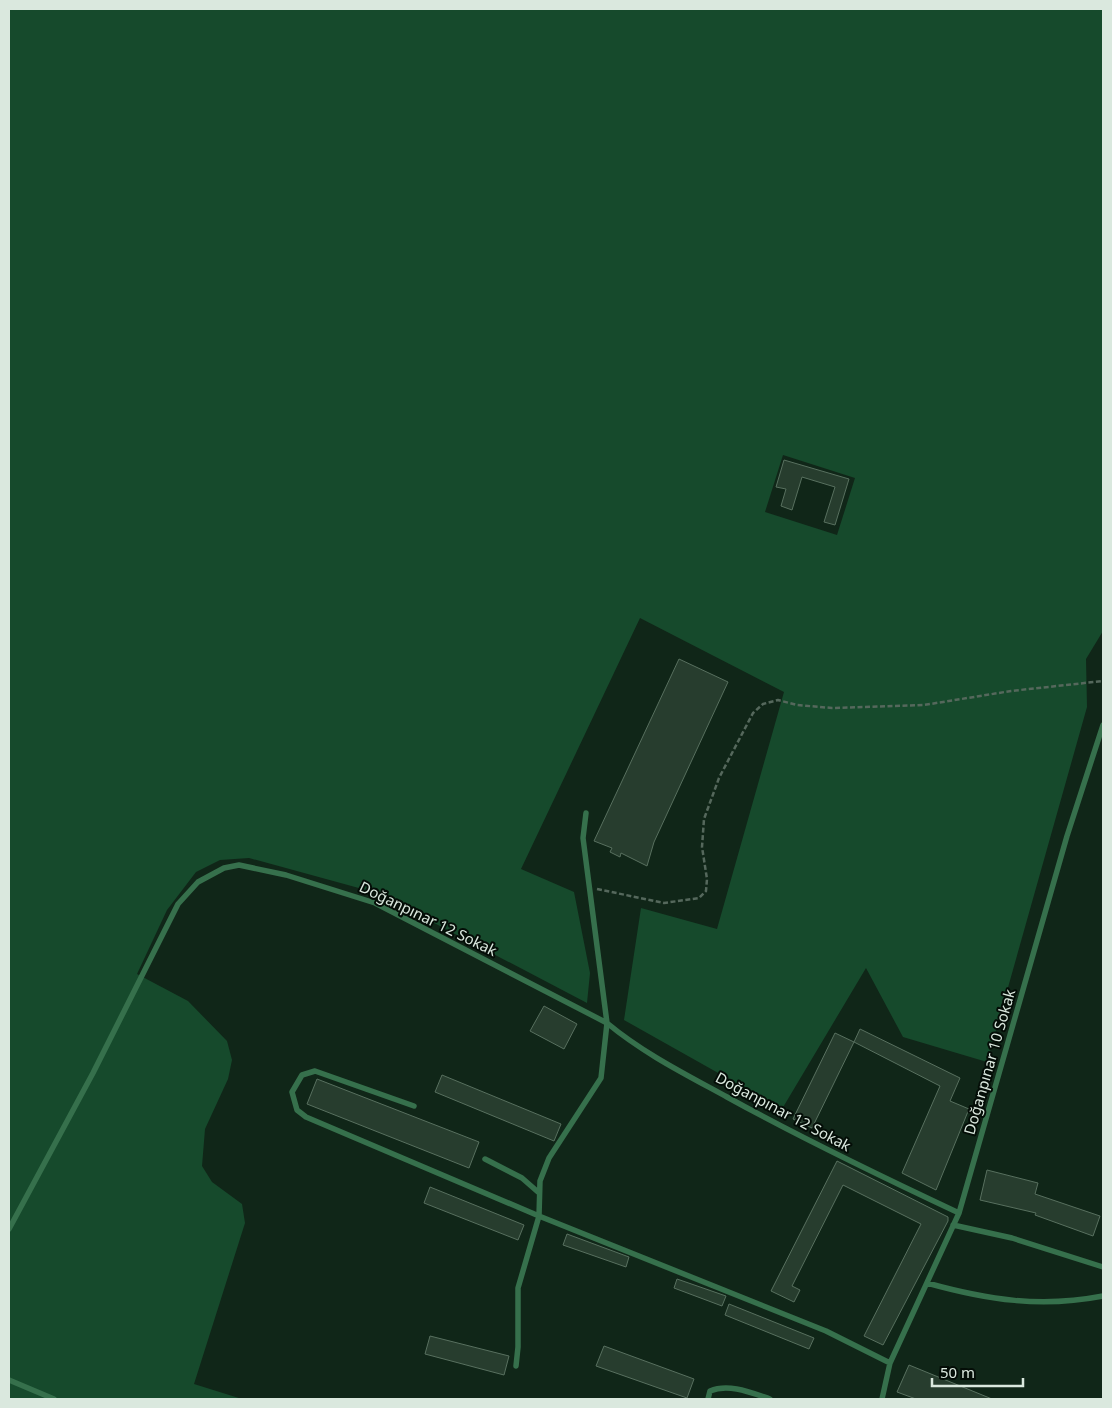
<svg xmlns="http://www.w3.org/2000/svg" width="1112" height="1408" font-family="'Noto Sans',sans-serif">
<rect width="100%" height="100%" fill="#102618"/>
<path fill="#164a2c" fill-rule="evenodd" d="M9,9H1103V631L1086,659L1087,707L987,1062L903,1037L866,968L782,1109L624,1020L641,908L717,929L784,692L640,618L521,869L574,892L590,973L587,1003L377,893L249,858L220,860L196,872L167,910L137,974L188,1001L227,1041L232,1060L228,1079L205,1129L202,1166L212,1182L242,1204L245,1223L194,1384L242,1399H9ZM783,455L855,478L837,535L765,512Z"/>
<path fill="#273d2e" stroke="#58705f" d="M784,460L849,479L835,525L824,522L835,487L802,477L792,510L781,506L786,489L776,487Z
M679,659L728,682L654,842L647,866L621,853L620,857L610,852L612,848L594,841Z
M544,1006L577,1024L564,1049L530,1031Z
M860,1029L960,1078L950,1101L969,1109L936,1190L902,1173L940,1086L854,1042Z
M835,1033L854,1042L812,1128L793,1119Z
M442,1075L561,1124L554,1141L435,1092Z
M317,1079L479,1142L469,1168L307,1104Z
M837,1161L948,1217V1221L883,1345L864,1336L921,1224L843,1185L792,1286L800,1290L794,1302L771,1291Z
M987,1170L1038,1183L1035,1194L1100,1216L1093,1236L1035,1215L1036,1213L980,1200Z
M430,1187L524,1225L518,1240L424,1203Z
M567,1234L629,1257L626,1267L563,1245Z
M677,1279L726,1296L722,1306L674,1288Z
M729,1304L814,1338L809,1349L725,1315Z
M430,1336L509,1356L504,1375L425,1354Z
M604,1346L694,1379L687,1398L596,1366Z
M909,1365L992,1399H916L897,1392Z"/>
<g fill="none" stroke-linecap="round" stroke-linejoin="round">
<path stroke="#55685c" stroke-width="2.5" stroke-dasharray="5 2.5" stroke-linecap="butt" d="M597,889L664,903L699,898L706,891L707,879L702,847L704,819L719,778L753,713L763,704L778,700L797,705L832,708L924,705L1011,691L1103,681"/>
<path stroke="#36704c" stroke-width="5.5" d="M414,1106L315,1071L302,1075L292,1092L297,1110L306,1117L539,1216L826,1331L890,1363
M485,1159L522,1178L538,1192
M953,1225L1012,1238L1103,1267
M9,1229L93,1073L178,904L198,882L224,868L239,865L286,875L375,903L607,1023C643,1053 685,1074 727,1097C803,1139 880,1176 959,1213
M927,1283C988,1300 1041,1308 1103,1296
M516,1366L518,1347V1288L539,1216L540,1181L549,1158L601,1078L607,1023L583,838L586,813
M9,1380L54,1399
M708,1399L710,1391C729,1383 752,1393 770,1399
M882,1399L890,1363L959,1213L1067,836L1103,725"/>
</g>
<g text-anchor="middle" stroke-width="4" stroke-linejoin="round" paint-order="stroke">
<g font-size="15" fill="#dae8de" stroke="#040d07">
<text transform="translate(428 919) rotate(26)" y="5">Doğanpınar 12 Sokak</text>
<text transform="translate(990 1062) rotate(-74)" y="5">Doğanpınar 10 Sokak</text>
<text transform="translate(783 1112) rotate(28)" y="5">Doğanpınar 12 Sokak</text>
</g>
</g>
<rect width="1112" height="1408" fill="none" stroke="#dae8de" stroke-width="20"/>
<path d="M932 1378v8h91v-8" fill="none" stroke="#dae8de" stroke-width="2.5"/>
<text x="940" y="1378" font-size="15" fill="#dae8de" stroke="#040d07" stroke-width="4" paint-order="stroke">50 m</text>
</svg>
